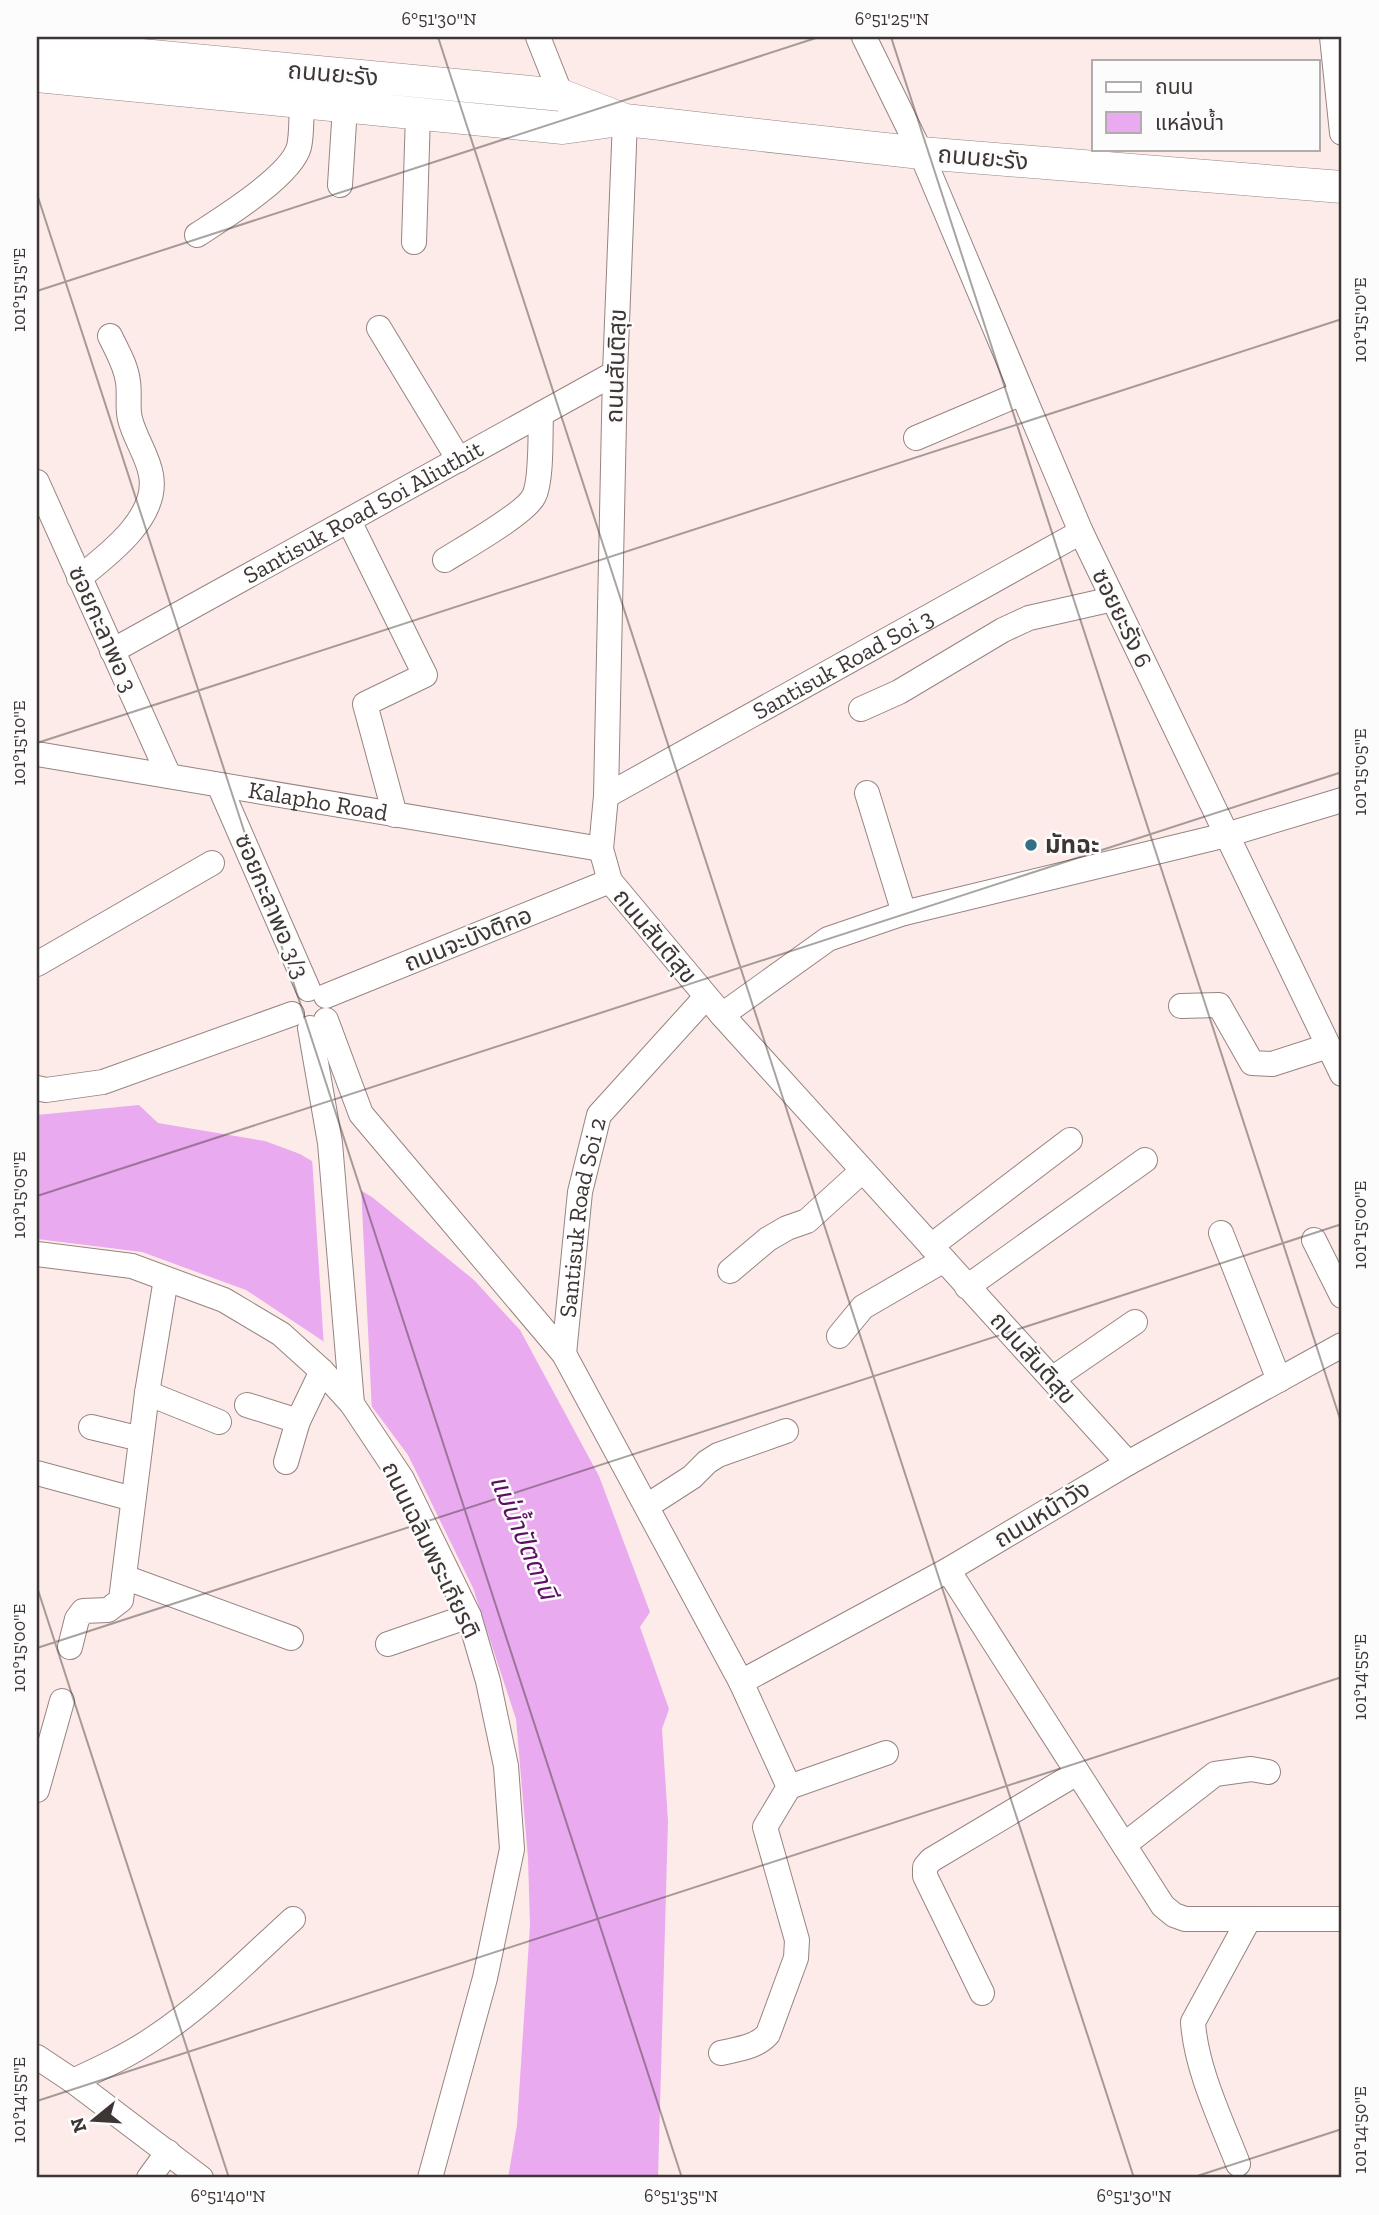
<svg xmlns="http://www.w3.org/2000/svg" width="1379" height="2215" font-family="'Zilla Slab','Noto Sans Thai',serif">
<rect width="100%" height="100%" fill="#fcebe8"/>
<path fill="#eaaaef" d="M139,1105L158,1123L265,1141L300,1154L372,1197L474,1280L520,1330L599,1476L650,1612L640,1627L669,1709L662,1729L668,1821L658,2178H508L517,2125L530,1925L528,1858L516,1719L473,1588L408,1455L323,1341L246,1290L142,1252L37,1239V1115Z"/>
<path fill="#fcebe8" d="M312,1157L361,1186L372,1412L324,1348Z"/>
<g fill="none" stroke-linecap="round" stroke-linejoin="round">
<defs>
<g id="minor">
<path d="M538,37L561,95"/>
<path d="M864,37L921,153L1081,532L1342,1074"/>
<path d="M1332,37L1342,133"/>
<path d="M625,120L615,373L606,796L601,849L610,881L722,1015L1128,1463"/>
<path d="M340,185L345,107"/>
<path d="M197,235C223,218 291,176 299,147C302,134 301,117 302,103"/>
<path d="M414,242L418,114"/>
<path d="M379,328L459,460"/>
<path d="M916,438L1022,393"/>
<path d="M37,482L169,776"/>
<path d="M349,521L425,675L365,704L395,815"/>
<path d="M445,560C464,548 526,513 534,496C542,480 540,434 541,414"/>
<path d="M79,578C108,555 159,517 151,475C148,456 135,439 130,419C127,407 130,394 128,382C126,365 117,351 110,336"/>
<path id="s1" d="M112,651L615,373"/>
<path d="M861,709L899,692L1003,630L1029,618L1113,599"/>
<path id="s2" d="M37,754L601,849"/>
<path d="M219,785L308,989"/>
<path d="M867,793L904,913"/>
<path id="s3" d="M606,796L1081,532"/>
<path d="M37,964L212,863"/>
<path d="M326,996L610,881"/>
<path d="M1181,1006L1219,1005L1252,1063L1272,1064L1328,1046"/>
<path d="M722,1015L828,939L904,913L1226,835L1342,800"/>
<path d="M326,1020L361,1114L564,1354L741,1682L789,1787L765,1827L797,1940L796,1958L768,2034C757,2047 738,2049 721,2053"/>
<path d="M310,1028L330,1143L352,1404"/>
<path d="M37,1088L46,1090L103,1082L292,1014"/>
<path d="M1221,1233L1279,1380"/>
<path d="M1314,1240L1342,1296"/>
<path d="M931,1246L1070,1140"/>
<path d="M37,1254L132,1266L224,1300L281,1334L322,1371L352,1404L402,1479L469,1616L488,1681L506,1766L512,1849L485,1978L430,2178"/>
<path d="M730,1271L768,1239L787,1228L807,1221L862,1171"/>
<path d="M967,1287L1145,1160"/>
<path d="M839,1336L863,1307L944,1260"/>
<path id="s4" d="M564,1354L580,1192L599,1115L706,997"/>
<path d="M1052,1379L1135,1322"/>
<path d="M147,1393L219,1422"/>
<path d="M247,1405L298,1421"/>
<path d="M91,1427L141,1439"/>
<path d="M286,1462L298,1421L322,1371"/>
<path d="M37,1473L133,1499"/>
<path d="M647,1506L692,1477L707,1462L718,1455L786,1431"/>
<path d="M948,1570L1163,1906L1174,1915L1185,1919H1342"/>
<path d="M124,1577L291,1638"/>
<path d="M388,1644L469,1616"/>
<path d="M70,1647L77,1619L83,1611L108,1610L121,1600L147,1393L166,1279"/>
<path d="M741,1682L948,1570L1128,1463L1342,1345"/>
<path d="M789,1787L886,1753"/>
<path d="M37,1790L62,1701"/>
<path d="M1124,1845L1215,1774L1251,1769L1268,1772"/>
<path d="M982,1993L925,1876V1867L931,1860L1077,1773"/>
<path d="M37,2057L73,2081L201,2178"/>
<path d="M73,2081C101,2068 129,2055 154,2038C205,2004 248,1960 293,1919"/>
<path d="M1238,2164C1221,2120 1196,2069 1193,2022L1249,1919"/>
<path d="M149,2178L168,2152"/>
</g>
<path id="major" d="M37,45L561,95L625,120L921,153L1342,187
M37,76L563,128L620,120"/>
</defs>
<use href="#minor" stroke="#978481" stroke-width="26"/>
<use href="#major" stroke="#978481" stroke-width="33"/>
<use href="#minor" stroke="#fff" stroke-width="24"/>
<use href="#major" stroke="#fff" stroke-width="32"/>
</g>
<path fill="none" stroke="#3e3634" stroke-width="2" stroke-opacity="0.45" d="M438,37L1134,2178M891,37L1342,1425M37,194L682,2178M37,291L819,37M37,743L1342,319M37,1196L1342,772M37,1587L229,2178M37,1648L1342,1224M37,2101L1342,1677M1191,2178L1342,2129"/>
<circle fill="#336e86" stroke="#fcfcfc" stroke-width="2.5" cx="1031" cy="845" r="7"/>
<g text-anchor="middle" stroke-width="5" stroke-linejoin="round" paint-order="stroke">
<g font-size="24" fill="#3e3634" stroke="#fcfcfc">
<text transform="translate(333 74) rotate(5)" y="8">ถนนยะรัง</text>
<text transform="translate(983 158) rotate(5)" y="8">ถนนยะรัง</text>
<text transform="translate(616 366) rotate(-88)" y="8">ถนนสันติสุข</text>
<text dy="8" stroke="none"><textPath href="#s1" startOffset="287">Santisuk Road Soi Aliuthit</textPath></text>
<text transform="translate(1122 618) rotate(64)" y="8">ซอยยะรัง 6</text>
<text transform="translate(103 629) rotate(66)" y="8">ซอยกะลาพอ 3</text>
<text dy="8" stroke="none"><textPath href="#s3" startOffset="271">Santisuk Road Soi 3</textPath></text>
<text dy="8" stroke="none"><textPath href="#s2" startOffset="285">Kalapho Road</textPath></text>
<text transform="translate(272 906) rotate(67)" y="8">ซอยกะลาพอ 3/3</text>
<text transform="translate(655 936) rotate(50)" y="8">ถนนสันติสุข</text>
<text transform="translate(468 939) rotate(-22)" y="8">ถนนจะบังติกอ</text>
<text dy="8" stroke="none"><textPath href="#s4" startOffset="138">Santisuk Road Soi 2</textPath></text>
<text transform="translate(1033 1358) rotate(48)" y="8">ถนนสันติสุข</text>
<text transform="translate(1042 1514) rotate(-31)" y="8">ถนนหน้าวัง</text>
<text transform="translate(431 1550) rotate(64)" y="8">ถนนเฉลิมพระเกียรติ</text>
</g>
<g font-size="24" font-weight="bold" fill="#3e3634" stroke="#fcfcfc" text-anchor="start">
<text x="1045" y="853">มัทฉะ</text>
</g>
<g font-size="26" font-style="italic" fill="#5d0f64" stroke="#fcfcfc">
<text transform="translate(524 1537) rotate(67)" y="9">แม่น้ำปัตตานี</text>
</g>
</g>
<rect width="1379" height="2215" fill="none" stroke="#fcfcfc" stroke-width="77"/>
<rect x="1092" y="60" width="228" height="91" fill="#fcfcfc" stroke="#b0adac" stroke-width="2"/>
<rect x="1106" y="82" width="35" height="10" fill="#ffffff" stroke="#b0adac" stroke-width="2"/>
<text x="1155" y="94" font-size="21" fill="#3e3634">ถนน</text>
<rect x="1106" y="112" width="35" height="21" fill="#eaaaef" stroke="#b0adac" stroke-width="2"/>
<text x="1155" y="130" font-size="21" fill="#3e3634">แหล่งน้ำ</text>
<g transform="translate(94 2120) rotate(252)" stroke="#fcfcfc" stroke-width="5" paint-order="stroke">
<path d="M0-5L12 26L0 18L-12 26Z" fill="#3e3634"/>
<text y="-10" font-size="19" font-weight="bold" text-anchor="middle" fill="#3e3634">N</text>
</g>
<rect x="38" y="38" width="1302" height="2138" fill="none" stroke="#3e3634" stroke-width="2.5"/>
<g font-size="18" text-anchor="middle" fill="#3e3634">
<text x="439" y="25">6°51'30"N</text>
<text x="892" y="25">6°51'25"N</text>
<text transform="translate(19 290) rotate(-90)" y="6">101°15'15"E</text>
<text transform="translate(1360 320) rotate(-90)" y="6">101°15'10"E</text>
<text transform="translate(19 743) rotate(-90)" y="6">101°15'10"E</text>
<text transform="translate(1360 772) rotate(-90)" y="6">101°15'05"E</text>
<text transform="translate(19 1195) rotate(-90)" y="6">101°15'05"E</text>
<text transform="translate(1360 1225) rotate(-90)" y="6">101°15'00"E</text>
<text transform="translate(19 1648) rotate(-90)" y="6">101°15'00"E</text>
<text transform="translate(1360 1677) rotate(-90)" y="6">101°14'55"E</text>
<text transform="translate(19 2100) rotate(-90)" y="6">101°14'55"E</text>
<text transform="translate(1360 2130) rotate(-90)" y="6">101°14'50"E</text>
<text x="228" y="2202">6°51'40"N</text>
<text x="681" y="2202">6°51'35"N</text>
<text x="1134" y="2202">6°51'30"N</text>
</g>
</svg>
